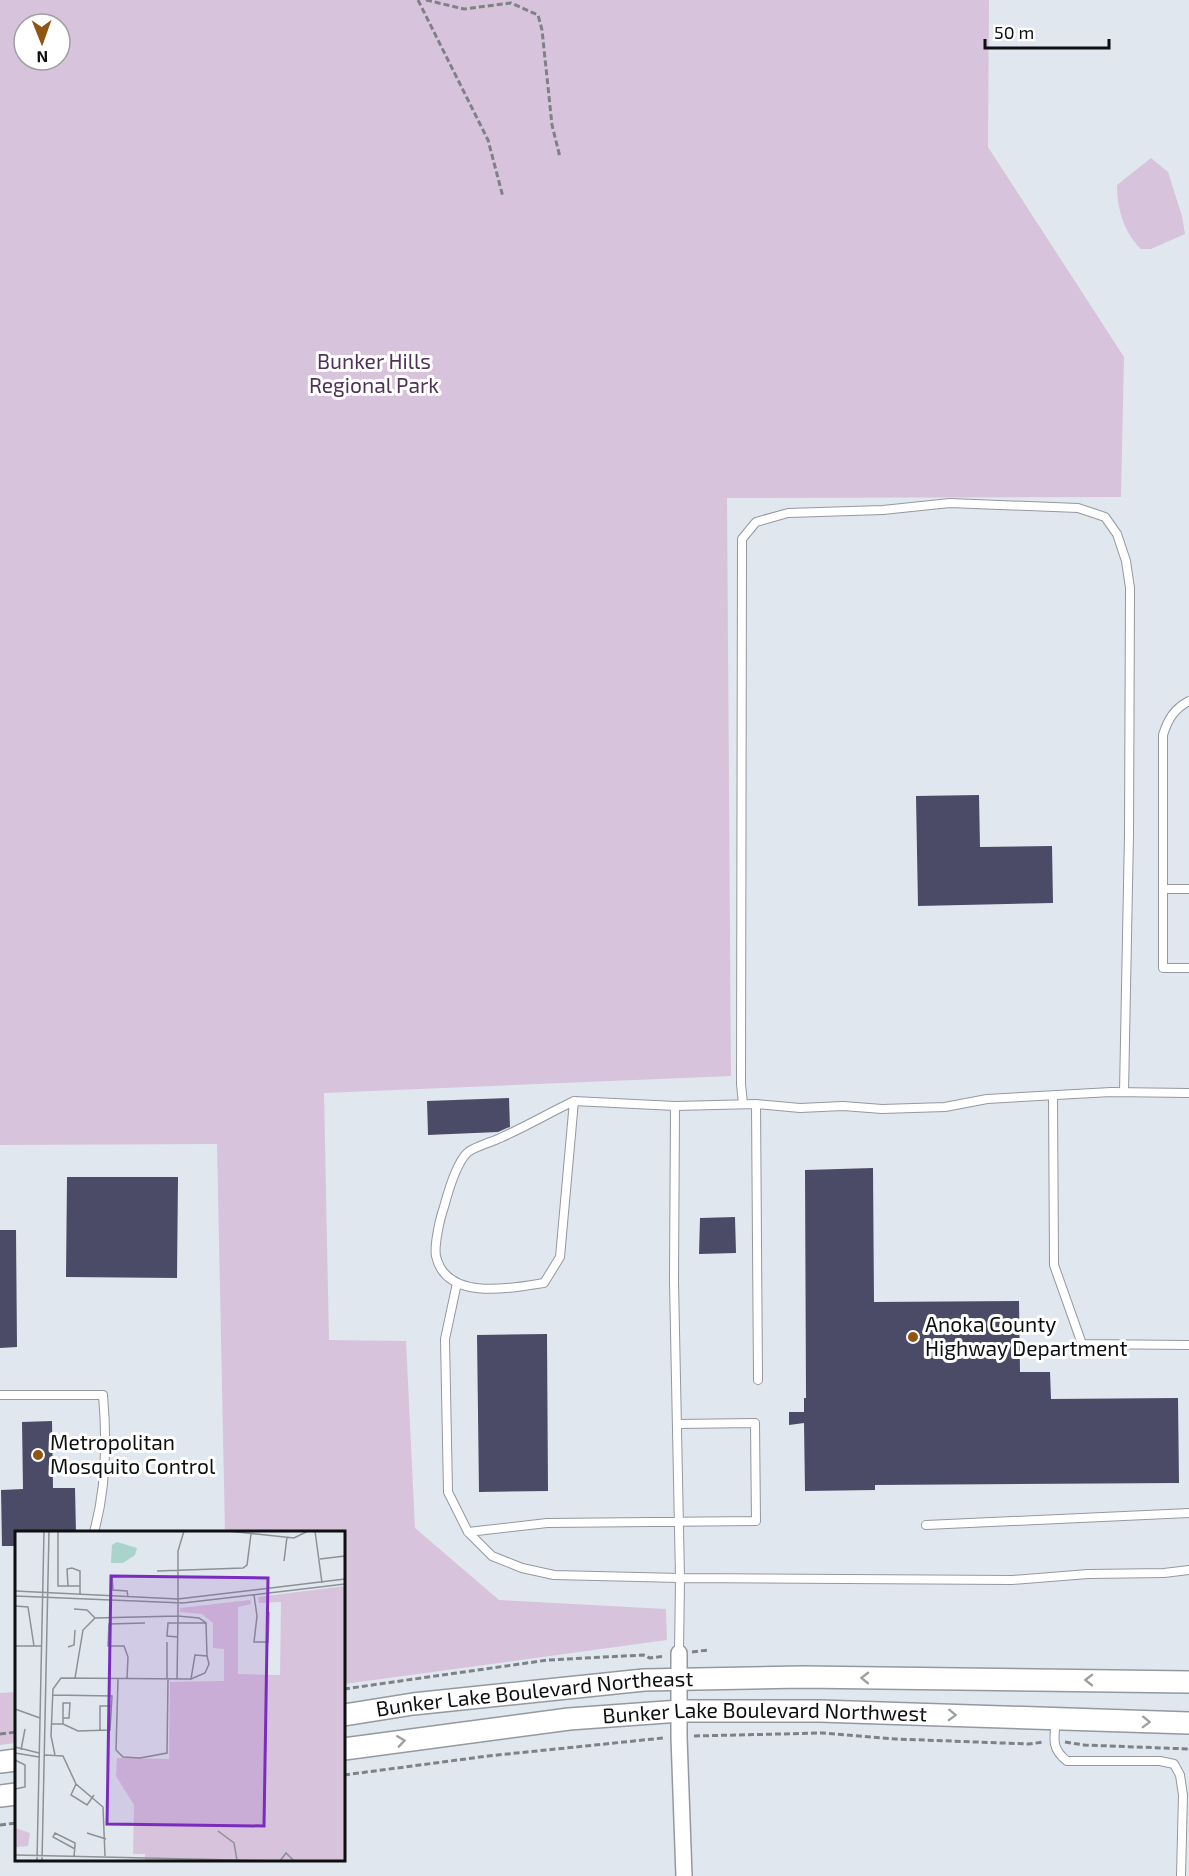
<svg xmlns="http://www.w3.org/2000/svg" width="1189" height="1876" font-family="'Exo 2',sans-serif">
<rect width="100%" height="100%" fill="#e1e7ee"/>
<path fill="#d8c3dc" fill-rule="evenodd" d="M0,0H989L988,147L1124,357L1121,497L727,498L731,1076L324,1093L329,1340L406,1341L415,1528L499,1600L666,1609L667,1640L344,1684V1532H225L217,1144L0,1145ZM24,24H60V60H24Z
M1151,158L1168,172L1182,216L1185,234L1151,249H1141C1124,233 1117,208 1117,185Z
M16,1692V1743L0,1745V1693Z"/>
<path fill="#4c4b67" d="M979,795L980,847L1052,846L1053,903L918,906L916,796Z
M509,1098L510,1127L507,1128L498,1132L428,1135L427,1101Z
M873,1168L874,1302L1019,1301L1020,1372H1050L1051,1399L1178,1398L1179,1483L875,1485V1490L805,1491L804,1423L789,1425V1412H804V1398H806L805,1170Z
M67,1177H178L177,1278L66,1277Z
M735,1217L736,1253L699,1254L700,1218Z
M0,1230H16L17,1347L0,1348Z
M547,1334L548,1491L479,1492L477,1335Z
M52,1421L53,1488H75L76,1533H16V1546H2L1,1490L23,1489L22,1422Z"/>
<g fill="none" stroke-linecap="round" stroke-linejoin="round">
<defs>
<path id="lane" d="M1189,701C1174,709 1168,719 1163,735V968H1189
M1163,889H1189
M1053,1095L1054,1265L1082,1344L1189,1345
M574,1101L675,1106L756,1104L800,1108L843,1106L882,1109L945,1107L987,1099L1111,1092L1189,1093
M574,1101L560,1257L544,1283C513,1288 446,1302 436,1256C434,1245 440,1218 444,1207C448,1192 456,1164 467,1153C473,1147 492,1142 500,1138C525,1127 549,1113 574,1101Z
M743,1104L741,1084L742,539L756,522L788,513L883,510L950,503L1078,508L1105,517L1117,534L1126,561L1130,588L1129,834L1124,1092
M756,1104L758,1380
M457,1283L445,1339L448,1492L468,1532L492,1556L522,1568L554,1575L680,1578L674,1281L675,1106
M0,1395H103C107,1440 106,1489 94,1532
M926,1525L1189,1513
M468,1532L547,1523L756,1521L755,1423L677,1424
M679,1653L680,1578L1012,1580L1088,1574L1164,1573L1189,1570
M1056,1720C1054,1738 1051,1749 1067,1761H1160L1174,1764L1180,1775L1183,1795L1181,1876"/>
<path id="street" d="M679,1653V1737L684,1876"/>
<g id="secondary">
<path id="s1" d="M344,1715L413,1704L644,1680L802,1677L1189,1682"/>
<path id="s2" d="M344,1749L569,1719L680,1711H820L1189,1723"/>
<path d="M0,1762L16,1760"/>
<path d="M0,1796L16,1794"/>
</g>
</defs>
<use href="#lane" stroke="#9499a0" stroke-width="10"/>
<use href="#street" stroke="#9499a0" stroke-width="18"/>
<use href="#secondary" stroke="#9499a0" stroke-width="24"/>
<path stroke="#7e8287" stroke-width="3" stroke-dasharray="6 3" stroke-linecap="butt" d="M418,0L488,140L503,197
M426,0L464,9L511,3L538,15L542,30L552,125L560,157
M692,1652L708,1650
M344,1689L548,1660L643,1655L650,1658L665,1656
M0,1734L16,1732
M694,1736L822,1733L896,1739L1029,1744L1044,1742
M1065,1742L1084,1745L1189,1749
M344,1775L488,1756L663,1738
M0,1825L16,1823"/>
<use href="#lane" stroke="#fff" stroke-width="8"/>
<use href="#street" stroke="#fff" stroke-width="15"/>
<use href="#secondary" stroke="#fff" stroke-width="21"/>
</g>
<defs><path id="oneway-chevron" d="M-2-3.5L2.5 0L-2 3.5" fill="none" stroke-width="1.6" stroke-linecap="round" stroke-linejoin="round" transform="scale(1.5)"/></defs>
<g stroke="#9e9fa0">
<use href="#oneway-chevron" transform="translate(865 1678) rotate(-179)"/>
<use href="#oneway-chevron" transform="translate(1089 1680) rotate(-179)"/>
<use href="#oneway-chevron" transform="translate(952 1715) rotate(2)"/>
<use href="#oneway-chevron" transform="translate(1146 1722) rotate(2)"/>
<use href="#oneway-chevron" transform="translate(401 1741) rotate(-8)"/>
</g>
<g fill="#905512" stroke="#fff" stroke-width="2">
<circle cx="913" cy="1337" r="6"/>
<circle cx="38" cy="1455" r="6"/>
</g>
<g text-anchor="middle" stroke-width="6" stroke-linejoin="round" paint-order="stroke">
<g font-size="21" fill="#513158" stroke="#fff">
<text x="374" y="369">Bunker Hills<tspan x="374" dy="24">Regional Park</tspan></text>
</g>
<g font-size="21" fill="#0d0f11" stroke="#fff" text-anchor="start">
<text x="925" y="1332">Anoka County<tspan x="925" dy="24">Highway Department</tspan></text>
<text x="50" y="1450">Metropolitan<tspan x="50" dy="24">Mosquito Control</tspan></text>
</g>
<g font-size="21" fill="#0d0f11" stroke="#fff">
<text dy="7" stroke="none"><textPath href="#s1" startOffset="192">Bunker Lake Boulevard Northeast</textPath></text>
<text dy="7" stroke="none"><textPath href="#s2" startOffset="423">Bunker Lake Boulevard Northwest</textPath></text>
</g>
</g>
<g transform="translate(15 1531)">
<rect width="330" height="330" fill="#e1e7ee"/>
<path d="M330,55V330L130,329V323H118L119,274L101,245L102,227L154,228L155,151L209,150V118L198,117V92L187,83L165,81V77L235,69L236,73L223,76V143L265,144L266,71L244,72L243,66ZM0,297L15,302L13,315L0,316Z" fill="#d8c3dc"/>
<path d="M102,11L122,17L120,24L108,32H96L97,14Z" fill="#a9d3cb"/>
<path fill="none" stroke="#8c9196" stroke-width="1.5" d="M43,0V55H65V64M213,0L279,7L293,0M300,0L307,52M305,28L330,25M269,30L272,6M142,40L228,37L232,34L236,3M97,44L98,59L112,60L113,66M53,55L52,38L57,37L65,40V55M0,60L163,68L330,48M239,64L242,85L239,111H253L254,81M0,65L168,72L330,53M0,75L13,76L19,115H26M59,78L72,79L80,87M163,106L152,105L153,92H191M0,115H19M53,116L59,114L60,99M180,124L192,125L194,133L190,142L176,148ZM60,147L68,99L80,87L163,85V20L169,0M103,148L101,219L108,226L125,227L152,222L153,148M112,148L113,126L109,115H93L94,93L130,92M152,148V111M162,148L163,85L184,87L191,92L192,125M38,164L97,165L95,199L63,200L48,193M0,178L25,187M36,193H48V172H55L54,187H48M85,200V175H97M0,216L24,222M6,219L10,198M0,222L24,226M30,224L48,225L61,253L88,276L90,325M40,224L36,205L38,158L46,147L176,148M0,229L10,234V256L0,258M61,253L56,264L72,274L79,264M203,300L219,312L222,329M72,302L91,308M0,324L262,330M59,325L60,315V312L40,302L38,306L60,318M22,330L29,0M27,330L34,0M265,330L271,322L279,330"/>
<path fill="#7b2cbf" fill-opacity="0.15" stroke="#7b2cbf" stroke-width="3" d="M96,45L253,47L249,295L92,293Z"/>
<rect width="330" height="330" fill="none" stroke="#0d0f11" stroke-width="3"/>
</g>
<g transform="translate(42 42) rotate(179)"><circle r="28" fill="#ffffff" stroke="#9e9fa0" stroke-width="1.5"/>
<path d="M0-4.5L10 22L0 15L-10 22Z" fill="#905512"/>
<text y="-9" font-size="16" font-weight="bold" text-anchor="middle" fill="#0d0f11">N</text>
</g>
<path d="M985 39v9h124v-9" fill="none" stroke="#0d0f11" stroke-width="3"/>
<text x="994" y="39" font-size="18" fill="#0d0f11" stroke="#ffffff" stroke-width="4.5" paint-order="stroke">50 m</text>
</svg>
